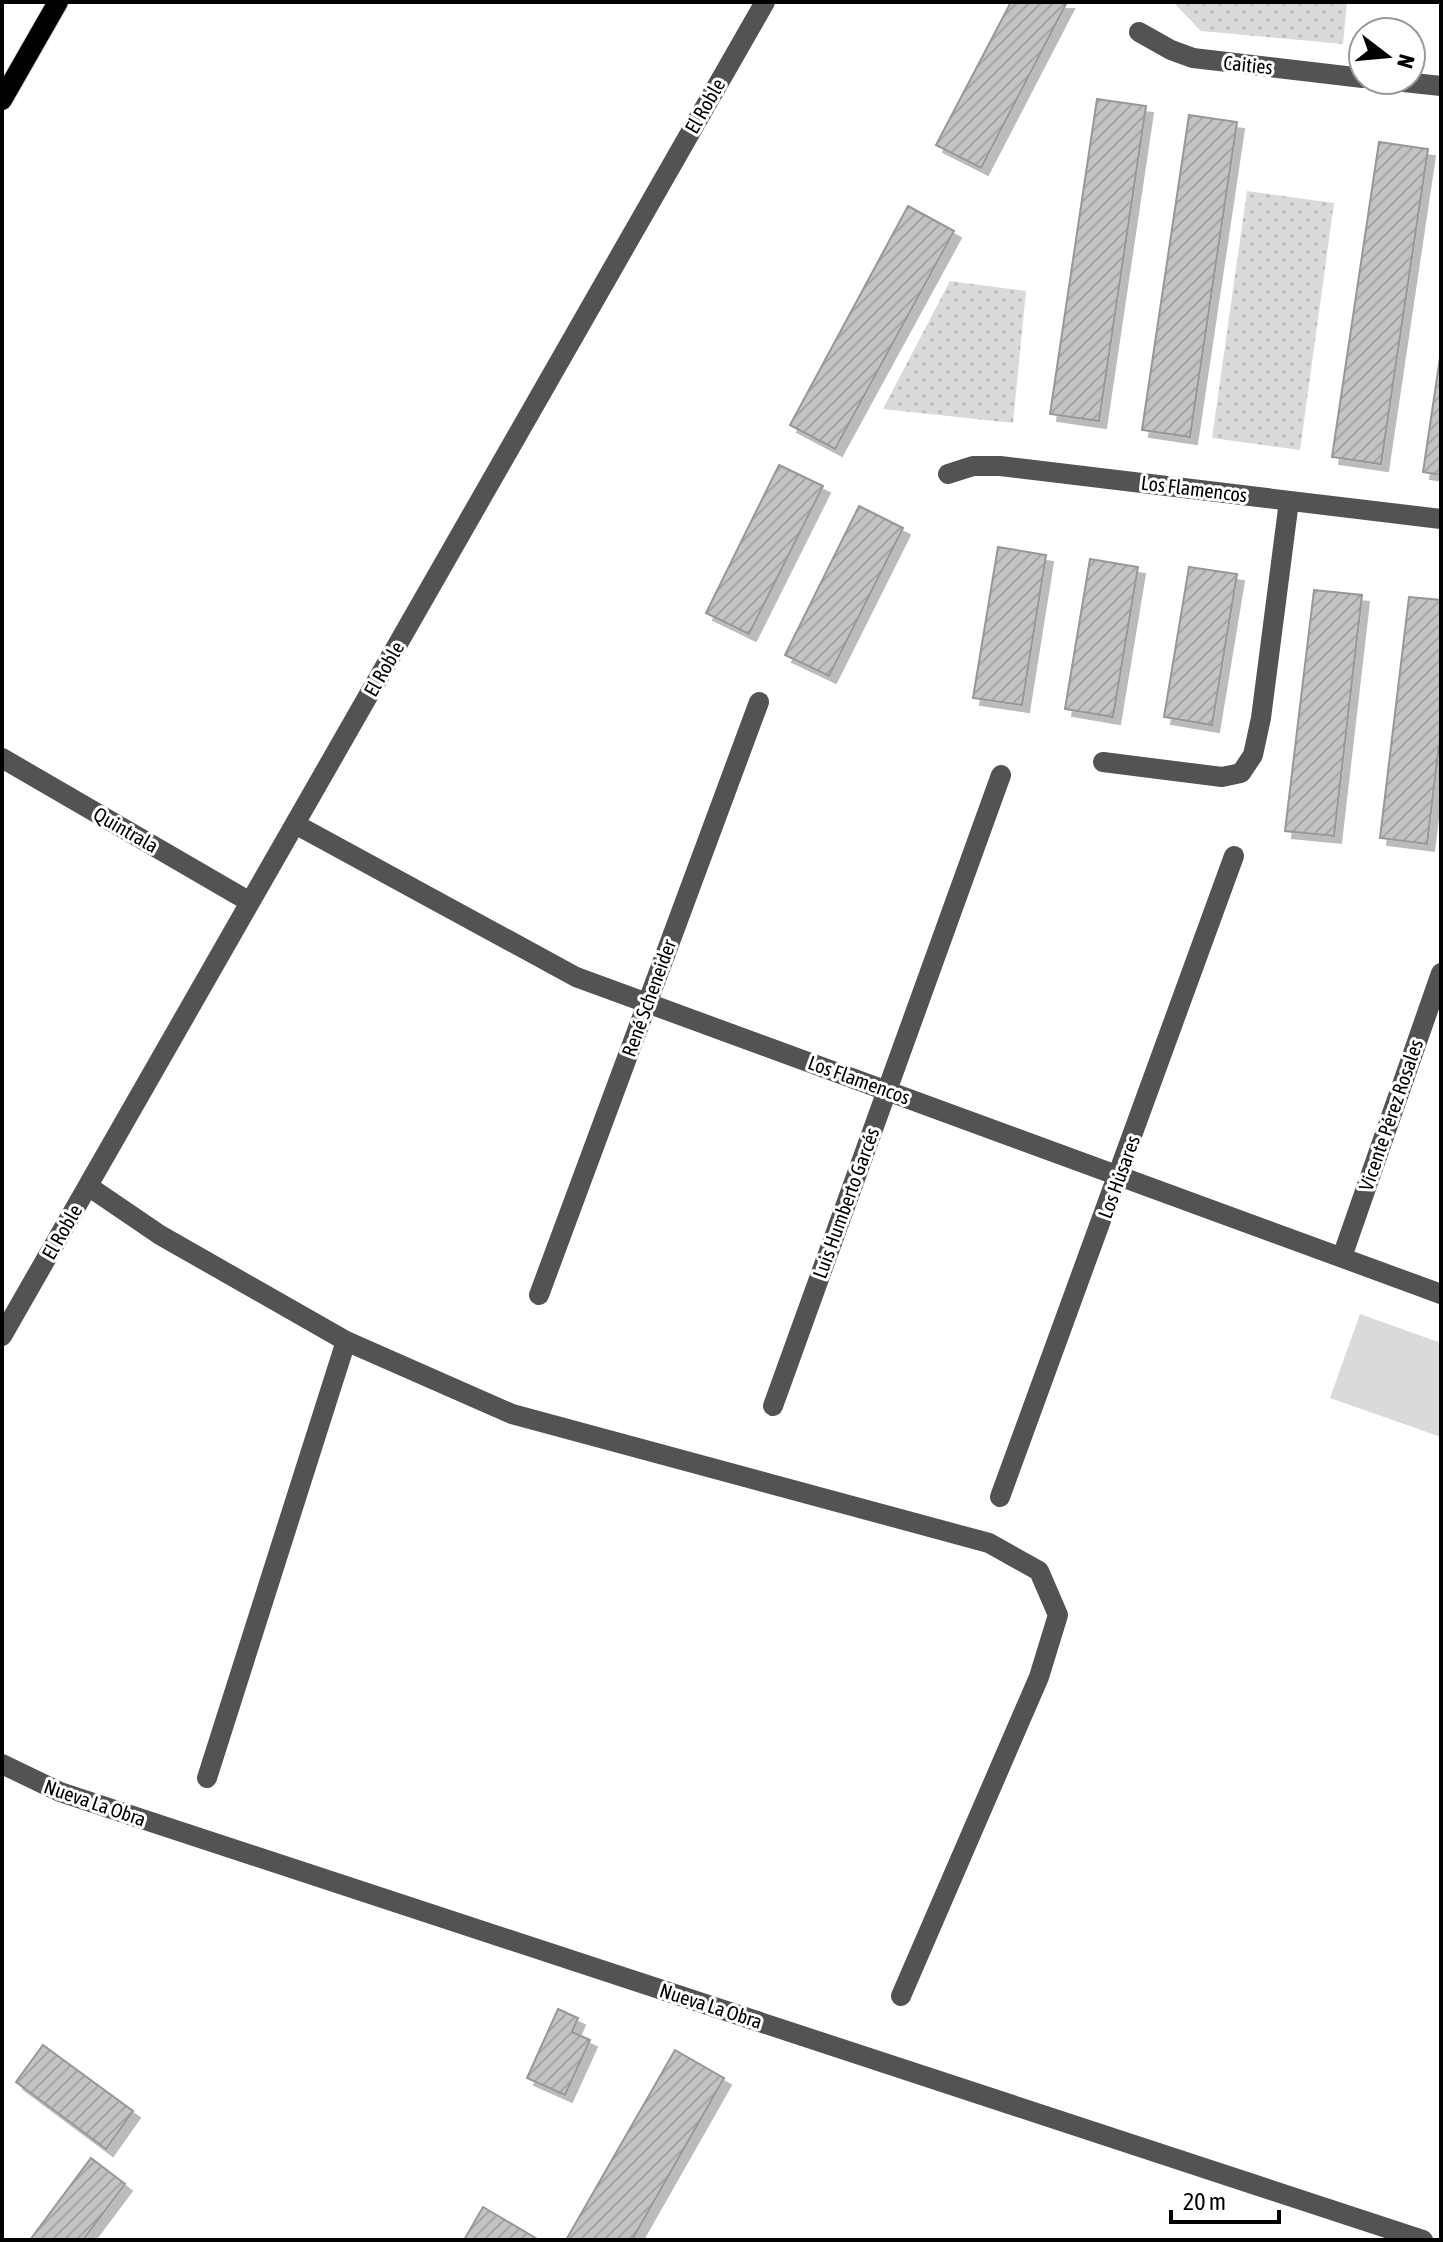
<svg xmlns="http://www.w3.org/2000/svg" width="1443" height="2242" font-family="'Asap Condensed',sans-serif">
<defs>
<pattern id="grass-dots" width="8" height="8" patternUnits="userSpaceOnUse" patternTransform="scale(2)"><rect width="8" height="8" fill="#dadada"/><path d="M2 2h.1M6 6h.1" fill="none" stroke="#b9b9b9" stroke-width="1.8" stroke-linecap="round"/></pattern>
<pattern id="building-hatch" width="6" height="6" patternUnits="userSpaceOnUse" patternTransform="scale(2)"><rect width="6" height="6" fill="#c3c3c3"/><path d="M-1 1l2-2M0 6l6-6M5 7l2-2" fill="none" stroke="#a6a6a6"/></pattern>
<filter id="shadow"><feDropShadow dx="7" dy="7" stdDeviation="0" flood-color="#0004"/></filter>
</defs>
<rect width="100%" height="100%" fill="#fff"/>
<path fill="url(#grass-dots)" d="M1173,2H1347L1343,44L1201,31Z
M1247,191L1334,203L1300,450L1212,438Z
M950,281L1026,291L1013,423L883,409Z"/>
<path fill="#dadada" d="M1360,1314L1441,1343V1437L1330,1398Z"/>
<path fill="url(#building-hatch)" stroke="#979797" stroke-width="2" filter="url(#shadow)" d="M1011,2H1067L981,168L936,145Z
M1097,99L1146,106L1099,421L1050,414Z
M1189,115L1237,122L1190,437L1142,430Z
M1379,142L1428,149L1381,464L1332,457Z
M908,206L954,231L835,449L790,425Z
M1441,351V475L1423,472Z
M779,465L823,486L749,634L706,613Z
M859,506L903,528L829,676L785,655Z
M998,547L1046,555L1022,705L973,698Z
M1090,559L1138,567L1113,717L1065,709Z
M1189,567L1237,574L1212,725L1164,717Z
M1314,590L1362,595L1334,836L1285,831Z
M1409,597L1441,600V729L1427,844L1380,838Z
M558,2009L578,2018L572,2032L590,2040L565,2095L527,2078Z
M43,2045L133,2111L106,2149L16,2082Z
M675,2050L724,2078L632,2240H566Z
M91,2158L125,2184L83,2240H30Z
M483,2207L539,2240H464Z"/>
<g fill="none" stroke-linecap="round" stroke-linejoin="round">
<defs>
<path id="major" d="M2,100L58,2"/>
</defs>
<use href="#major" stroke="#dbdbdb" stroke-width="22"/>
<path stroke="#535353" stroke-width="20" d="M1139,32L1171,50L1193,58L1363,78
M1385,80L1441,86
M948,474L973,466H1000L1441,519
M2,758L250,902
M1103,762L1222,777L1241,773L1253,755L1261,718L1289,501
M295,824L576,977L1441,1294
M88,1186L160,1235L346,1341L512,1414L989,1543L1039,1571L1058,1615L1039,1677L901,1996
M1342,1257L1441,973
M539,1295L759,702
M2,1336L765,2
M773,1406L1001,775
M1000,1497L1234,856
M2,1764L60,1792L1423,2240
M207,1778L346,1341"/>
<use href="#major" stroke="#000" stroke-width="20"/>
</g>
<g text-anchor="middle" stroke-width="6" stroke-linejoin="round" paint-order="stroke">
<g font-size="20" fill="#000" stroke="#fff">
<text transform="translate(1248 65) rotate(6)" y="7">Caities</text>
<text transform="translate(705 106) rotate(-60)" y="7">El Roble</text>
<text transform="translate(1194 489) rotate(7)" y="7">Los Flamencos</text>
<text transform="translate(384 669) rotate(-60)" y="7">El Roble</text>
<text transform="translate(126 830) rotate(30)" y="7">Quintrala</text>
<text transform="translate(649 998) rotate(-70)" y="7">René Scheneider</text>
<text transform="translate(859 1080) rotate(20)" y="7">Los Flamencos</text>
<text transform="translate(1391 1115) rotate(-71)" y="7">Vicente Pérez Rosales</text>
<text transform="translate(1119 1177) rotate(-70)" y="7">Los Húsares</text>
<text transform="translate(846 1203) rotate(-70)" y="7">Luis Humberto Garcés</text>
<text transform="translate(62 1232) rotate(-60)" y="7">El Roble</text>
<text transform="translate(95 1803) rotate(19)" y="7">Nueva La Obra</text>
<text transform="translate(711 2006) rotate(18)" y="7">Nueva La Obra</text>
</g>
</g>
<rect width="1443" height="2242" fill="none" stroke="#000000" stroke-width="8"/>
<g transform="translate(1387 56) rotate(106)"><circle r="38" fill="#ffffff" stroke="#999999" stroke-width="2"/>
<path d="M0-6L14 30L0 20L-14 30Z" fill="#000000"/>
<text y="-12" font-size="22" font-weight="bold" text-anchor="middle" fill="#000000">N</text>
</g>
<path d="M1171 2210v12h108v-12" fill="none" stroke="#000000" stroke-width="4"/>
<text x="1183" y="2210" font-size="24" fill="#000000" stroke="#ffffff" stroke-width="6" paint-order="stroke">20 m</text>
</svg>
